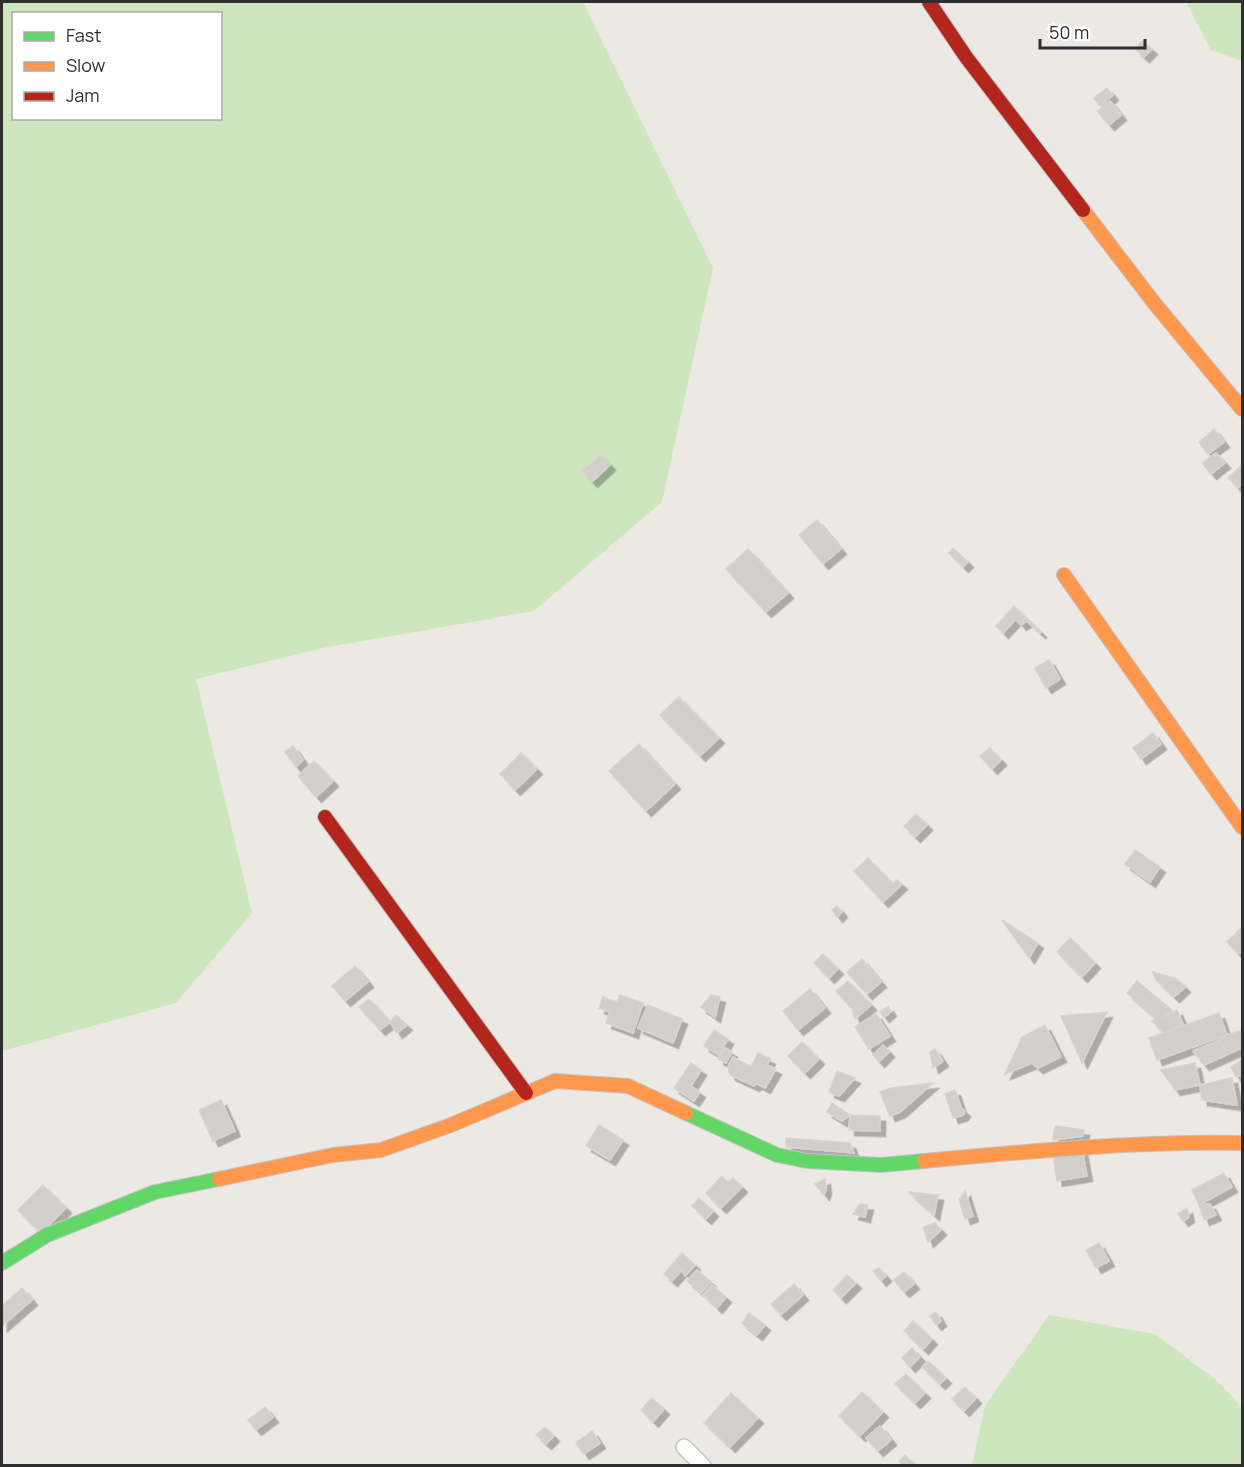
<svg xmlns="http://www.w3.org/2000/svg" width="1244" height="1467" font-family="Manrope,sans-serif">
<defs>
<filter id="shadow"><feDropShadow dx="5.5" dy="5.5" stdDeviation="0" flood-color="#0004"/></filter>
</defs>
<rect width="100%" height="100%" fill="#ece8e4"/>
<path fill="#cee6be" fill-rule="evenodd" d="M2,2H583L713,268L662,502L534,611L323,648L196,679L252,913L176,1003L2,1051ZM14,14H220V118H14Z
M1186,2H1242V61L1211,50Z
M1049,1315L1155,1334L1216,1380L1242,1407V1465H972L985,1406Z"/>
<path fill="#d1cecb" stroke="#d7d4d0" stroke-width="1.5" filter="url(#shadow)" d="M1142,41L1152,49L1144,57L1135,49Z
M1107,88L1113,95L1100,106L1094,98Z
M1110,101L1121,115L1109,125L1097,111Z
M1214,429L1224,442L1208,454L1199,442Z
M1216,453L1225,463L1211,474L1202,463Z
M601,455L610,465L592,482L582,471Z
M1242,465V484L1238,488L1228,478Z
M817,520L841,549L823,564L799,535Z
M953,548L968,562L963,567L949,553Z
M748,549L788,593L766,612L726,569Z
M1014,606L1041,632L1040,633L1027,621L1021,625L1016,619L1003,633L996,626Z
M1049,660L1060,679L1046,688L1035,668Z
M679,697L719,738L700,756L660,715Z
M1153,733L1161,744L1141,759L1133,748Z
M639,744L675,784L646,811L609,771Z
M293,746L303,760L296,767L285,752Z
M990,748L1001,760L992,769L980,756Z
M521,753L537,769L515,790L500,774Z
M314,761L333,781L316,797L298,776Z
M916,814L927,825L915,837L904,826Z
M1135,850L1160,867L1150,882L1125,864Z
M868,858L893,884L897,880L902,884L883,902L854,871Z
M837,906L842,912L837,917L832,910Z
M1002,920L1038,943L1029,958Z
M1242,927V951L1238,954L1227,942Z
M1070,938L1095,963L1082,977L1057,952Z
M823,954L838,969L829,978L814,963Z
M862,959L881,982L867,994L847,972Z
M355,966L368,982L345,1001L332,986Z
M1153,972L1177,979L1185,987L1174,997L1156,980Z
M848,981L871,1005L855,1019L852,1009L836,991Z
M1137,981L1174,1012L1157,1019L1127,993Z
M810,989L825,1008L798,1030L783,1011Z
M620,995L643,1003L633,1033L606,1023L610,1012L599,1008L603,997L617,1002Z
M711,995L720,997L715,1017L701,1007Z
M369,999L390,1022L380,1030L359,1007Z
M648,1005L682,1019L673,1043L638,1028Z
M888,1006L891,1011L884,1017L880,1012Z
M1177,1010L1183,1024L1164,1033L1152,1021Z
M1107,1012L1082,1063L1061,1016Z
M1219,1013L1227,1035L1157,1060L1149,1038Z
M876,1014L890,1036L869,1049L855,1027Z
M396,1015L407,1025L397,1033L390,1022Z
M1045,1025L1061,1057L1038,1068L1032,1063L1005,1074L1022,1037Z
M714,1030L728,1039L719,1055L704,1046Z
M1242,1030V1048L1226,1055L1220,1040L1227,1035Z
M1220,1040L1226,1055L1204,1065L1193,1051Z
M802,1042L819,1059L805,1073L788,1056Z
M883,1045L889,1052L879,1062L873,1055Z
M725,1048L732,1052L726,1063L718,1059Z
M935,1049L943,1061L933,1068L930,1052Z
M758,1053L770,1059L767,1065L776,1069L765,1088L756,1083L754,1086L730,1075L728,1067L733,1057L751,1067Z
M1242,1060V1075L1236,1077L1231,1067Z
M691,1063L701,1070L691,1086L700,1092L694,1101L674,1088Z
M1195,1063L1200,1085L1175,1090L1161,1070Z
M837,1071L855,1078L839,1096L829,1092Z
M1232,1078L1237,1105L1202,1100L1200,1085Z
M933,1083L900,1112L890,1116L880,1092L891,1088Z
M955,1090L961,1108L965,1111L963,1115L953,1118L945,1094Z
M221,1100L235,1131L213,1141L199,1110Z
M832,1103L850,1115L842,1121L827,1112Z
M850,1115L880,1116V1131L849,1130Z
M599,1125L623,1140L610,1160L586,1146Z
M1055,1126L1084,1130L1083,1136L1053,1140Z
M786,1138L850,1143L854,1153L786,1147Z
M1082,1149L1087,1176L1057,1181L1053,1154Z
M1224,1173L1232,1187L1199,1205L1192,1190Z
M722,1176L728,1183L733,1178L742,1187L721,1208L706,1193Z
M825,1179L826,1189L824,1195L815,1184Z
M43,1185L66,1208L41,1233L18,1210Z
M965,1191L973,1216L965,1219L959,1200Z
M909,1192L938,1195L934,1215L912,1195Z
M699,1198L713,1211L706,1219L692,1206Z
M860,1204L868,1205L865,1217L853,1214Z
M1210,1204L1216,1215L1204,1220L1199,1205Z
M1187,1208L1189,1217L1183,1221L1178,1214Z
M935,1223L941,1230L928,1242L923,1227Z
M1099,1243L1109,1261L1096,1268L1086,1250Z
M682,1253L695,1265L685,1276L682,1270L672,1281L664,1274Z
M879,1268L886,1276L881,1281L873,1271Z
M697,1270L711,1282L701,1293L687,1281Z
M904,1272L914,1284L904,1292L894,1280Z
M847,1275L856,1283L841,1298L833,1290Z
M794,1284L803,1295L781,1315L771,1304Z
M712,1285L726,1297L717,1308L703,1295Z
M22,1288L32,1300L2,1326V1306Z
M936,1312L941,1321L936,1325L930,1316Z
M749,1313L765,1325L757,1335L742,1323Z
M913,1321L932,1339L923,1349L904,1331Z
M912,1348L920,1357L910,1367L902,1358Z
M928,1361L946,1378L940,1384L922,1367Z
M906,1374L925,1393L915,1403L895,1384Z
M965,1387L976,1398L964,1411L952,1399Z
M862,1392L883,1412L860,1436L839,1416Z
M731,1393L758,1418L730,1447L704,1423Z
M652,1398L664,1409L653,1422L641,1410Z
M265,1407L273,1417L256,1430L248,1420Z
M880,1426L891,1440L878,1451L866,1438Z
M545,1427L554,1436L546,1444L536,1435Z
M592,1431L600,1443L584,1454L576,1443Z
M905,1455L913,1463L911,1466H903L899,1461Z"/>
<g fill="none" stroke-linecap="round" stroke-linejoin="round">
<defs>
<path id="street" d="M684,1447L703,1466"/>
<path id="fast" d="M686,1113L777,1155L807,1161L881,1165L924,1161
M2,1263L47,1235L155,1192L219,1179"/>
<path id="slow" d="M1083,210L1155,304L1242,409
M1064,575L1242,827
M924,1161C1030,1151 1135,1141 1242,1143
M219,1179L333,1155L381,1150L451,1125L555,1081L628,1086L686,1113"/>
<path id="jam" d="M929,2L966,57L1083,210
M325,817L526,1093"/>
</defs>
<use href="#street" stroke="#c5c4c5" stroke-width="18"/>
<use href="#fast" stroke="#c5c4c5" stroke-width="16"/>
<use href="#slow" stroke="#c5c4c5" stroke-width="16"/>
<use href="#jam" stroke="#c5c4c5" stroke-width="16"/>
<use href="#street" stroke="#fcfcfb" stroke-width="15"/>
<use href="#fast" stroke="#63d668" stroke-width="14"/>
<use href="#slow" stroke="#ff974d" stroke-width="14"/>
<use href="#jam" stroke="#b3261e" stroke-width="14"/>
</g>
<rect width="1244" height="1467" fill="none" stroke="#2e2e2e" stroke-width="6"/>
<rect x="12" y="12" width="210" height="108" fill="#ffffff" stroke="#ababab" stroke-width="1.5"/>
<rect x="24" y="32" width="30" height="9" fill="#63d668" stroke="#ababab" stroke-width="1.5"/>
<text x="66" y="42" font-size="18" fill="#2e2e2e">Fast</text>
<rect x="24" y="62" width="30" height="9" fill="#ff974d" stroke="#ababab" stroke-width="1.5"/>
<text x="66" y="72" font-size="18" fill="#2e2e2e">Slow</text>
<rect x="24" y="92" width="30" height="9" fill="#b3261e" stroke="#ababab" stroke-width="1.5"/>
<text x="66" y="102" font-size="18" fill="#2e2e2e">Jam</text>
<path d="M1040 39v9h105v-9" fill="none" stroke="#2e2e2e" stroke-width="3"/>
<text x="1049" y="39" font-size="18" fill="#2e2e2e" stroke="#ffffff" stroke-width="4.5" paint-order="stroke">50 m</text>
</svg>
